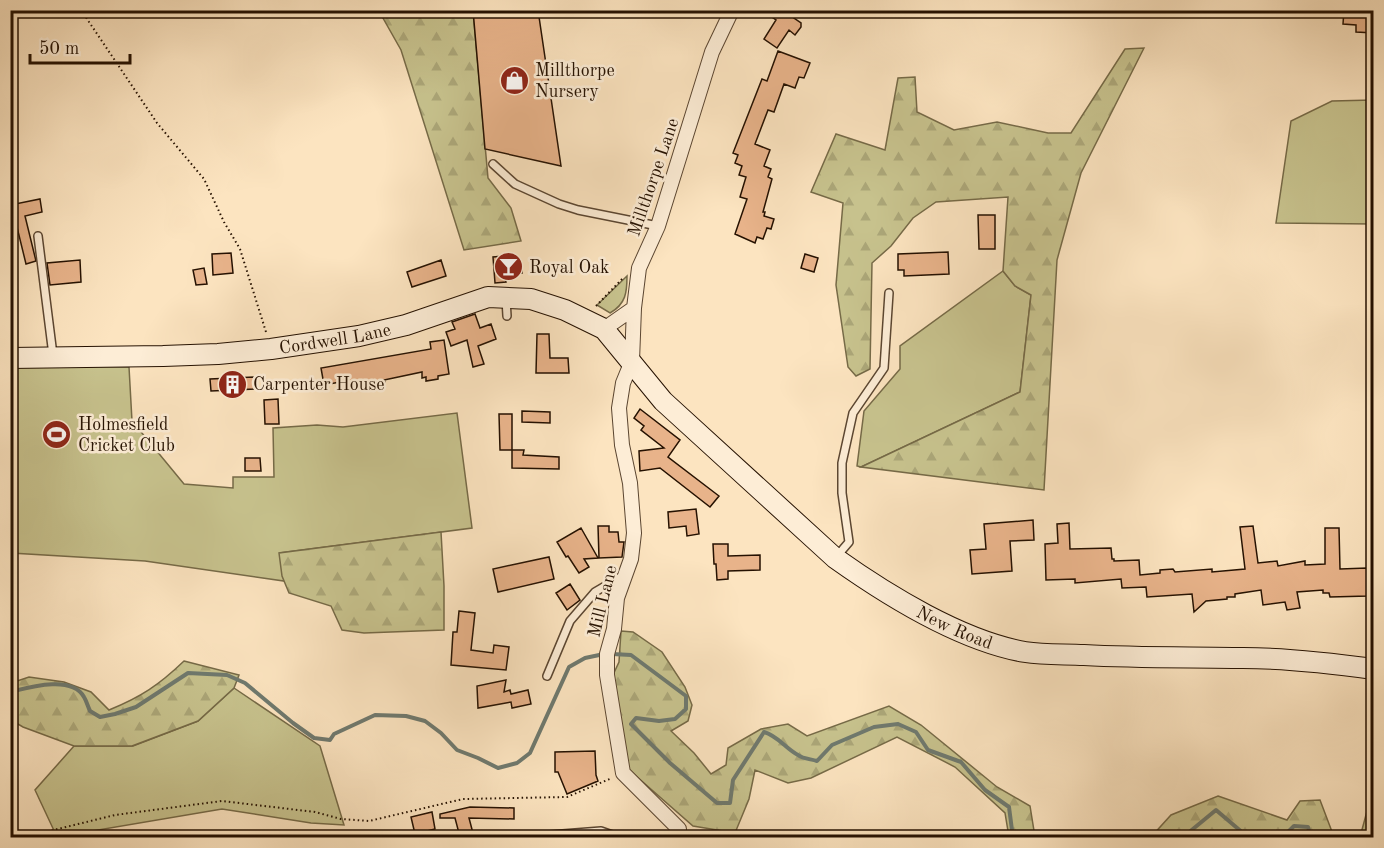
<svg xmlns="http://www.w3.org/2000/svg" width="1384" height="848" font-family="'Old Standard TT',serif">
<defs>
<pattern id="forest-firs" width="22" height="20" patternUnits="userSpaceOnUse" patternTransform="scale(1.5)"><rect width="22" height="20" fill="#c7c28d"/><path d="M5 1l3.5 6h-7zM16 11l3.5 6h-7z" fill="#aba678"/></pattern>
</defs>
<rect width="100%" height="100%" fill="#fce4c0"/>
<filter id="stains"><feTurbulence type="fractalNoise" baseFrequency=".00333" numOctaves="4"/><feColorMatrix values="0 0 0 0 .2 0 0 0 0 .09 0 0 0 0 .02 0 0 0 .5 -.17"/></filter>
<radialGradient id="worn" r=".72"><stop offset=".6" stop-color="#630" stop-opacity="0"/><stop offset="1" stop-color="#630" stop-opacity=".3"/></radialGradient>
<path fill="#c7c28d" stroke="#766a47" stroke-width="1.5" d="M1373,100V224L1276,223L1291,121L1332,101Z
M1003,271L1015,286L1031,295L1020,392L861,467L857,466L864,411L900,369V346Z
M627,276C627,292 626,304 610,313L597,305Z
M10,364L129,367L132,421L184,484L233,488V477H274L273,428L317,425L343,427L457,413L472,528L280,553L284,581L145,561L11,553Z
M234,688L320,746L344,825L311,823L222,809L57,837L35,790L74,746H133L198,721Z"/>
<path fill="url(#forest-firs)" stroke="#766a47" stroke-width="1.5" d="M379,11H473L488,178L511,208L521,241L464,250L401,50Z
M1144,48L1081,173L1057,260L1044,490L861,467L1020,392L1031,295L1015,286L1003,271L1008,197L936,202L913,218L891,246L872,263L870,369L856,376L848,367L836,285L843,203L811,192L836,134L885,150L898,78L915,77L917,112L954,130L997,122L1048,133H1071L1125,49Z
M441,532L444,586V630L364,633L342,630L331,606L289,593L282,576L279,553Z
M621,631L633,632L662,652L685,687L692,705L688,721L671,731L694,753L711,774L726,765L728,748L761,729L788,724L807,736L889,706L921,725L997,787L1030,806L1035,837H1009L1005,813L955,767L897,737L811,778L788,783L755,770L749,799L735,833L693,826L628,769L612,677L619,662Z
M184,661L239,675L234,688L198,721L132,746H74L23,727L11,720V683L29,677L64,682L91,692L109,710C141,697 159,685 184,661Z
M1218,796L1287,820L1300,801L1320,800L1334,837L1230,838L1216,834L1211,837H1151L1171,815Z
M1369,804L1373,805V837H1360Z"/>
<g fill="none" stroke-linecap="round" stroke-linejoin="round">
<path stroke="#6f796e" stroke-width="4" d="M612,654L631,655L686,696V709L675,719L659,721L636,718L631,724L670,763L717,803H730L733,780L764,732C778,736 785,748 798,755C803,759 811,759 817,761L832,745L874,727L898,724L916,732L928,750L961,762L985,790L1009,807L1013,838
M10,692C30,687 72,675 84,697C87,702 88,707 90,711L100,717L115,714L136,707L188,673L227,675L245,683L293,723L314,738L330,740L334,734L375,715L406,716L425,721L441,733L457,750L478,758L498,768L517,763L530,753L569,667L585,658L604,654
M1182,838L1216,810L1243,833L1253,838
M1282,838L1294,826L1308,827L1311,838"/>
</g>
<path fill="#e8b38a" stroke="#251101" stroke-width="1.5" d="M473,10H538L561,166L485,149Z
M762,10H782L801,23V27L795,35L789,30L777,48L764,39L776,20Z
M1344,10H1374V33L1356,32V25L1343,24Z
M778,51L810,63L804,78L799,77L795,88L784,84L774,112L768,110L755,144L770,150L764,166L771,169L768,177L772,179L763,212H765L764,216L774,219L771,229L767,228L763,239L757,237L755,243L735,234L747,199L740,197L746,177L739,175L742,166L735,163L738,155L733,153L762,79L767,81Z
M40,199L42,212L25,216L36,261L26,264L16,223L10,225V205Z
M978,215H995V249H979Z
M948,252L949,274L904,276V270H898V254Z
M231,253L233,273L213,275L212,254Z
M805,254L818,258L814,272L801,268Z
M514,255L515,262L521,261L522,273L505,275L506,282L495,283L493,257Z
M80,260L81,282L50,285L47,263Z
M441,260L446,276L412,287L407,272Z
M204,268L207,284L196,285L193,270Z
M475,314L480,328L491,324L496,339L478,346L484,364L473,367L467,340L451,346L446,332L455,329L452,322Z
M537,334H549L550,358H568L569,373H536Z
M444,340L449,374L438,376V379L426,381V377L422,378V372L384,380L385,382L347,388L346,381L324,385L321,368L431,349L430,342Z
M254,377L255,389L211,391L210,379Z
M278,399L279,424H265L264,400Z
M640,409L680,440L668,457L719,496L710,507L660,468L640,471L639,451L664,448L641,430L644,426L634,418Z
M522,411L550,412V423L522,422Z
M499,414H512V450H500Z
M512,450H524L523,455L559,457V469L512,468Z
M245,458H260L261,471H245Z
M696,509L699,534L687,536L686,526L669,528L668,512Z
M1033,520L1034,540L1010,541L1012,571L972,574L970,550L986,549L984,524Z
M1069,523L1070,549L1111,548L1112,559H1114V561L1139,560L1140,575L1160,573V570L1173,569L1175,572L1212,569V572L1245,569L1240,527L1253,526L1258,563L1277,561L1278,566L1305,561V565L1325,564V528H1339L1340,569L1367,568L1368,596L1330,597L1329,593H1323V590L1297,592L1300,608L1287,610L1285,602L1263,605L1261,590L1235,594V597H1227V599L1206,601L1194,612L1192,594L1147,597L1146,587L1122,588L1121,579L1075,583V579L1046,580L1045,544L1058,543L1057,524Z
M598,526H609V532H618L619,542H624L622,557L599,558Z
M581,528L598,558L584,559L589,567L579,573L568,556L566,557L557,542Z
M713,544H728V556L760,555V570L728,571V579L717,580L716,564H714Z
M549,557L554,579L498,592L493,569Z
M570,584L580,600L567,610L556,593Z
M459,611L475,613L471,650L493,653L494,645L509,647L506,670L451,665L453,632H457Z
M506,680L504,692L510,690L511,694L528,690L531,704L512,708L511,702L478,708L477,686Z
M595,751L596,775L598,781L567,794L558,772H555V752Z
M470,807L514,808V819L469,818L474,837H460L455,818H440V814Z
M432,812L435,829L415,834L411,817Z"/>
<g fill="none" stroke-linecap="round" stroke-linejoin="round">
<defs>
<path id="service" d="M493,164L515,184L559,204L578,210L658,226
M38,236L53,355
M506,299L507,316
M837,556L849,542L842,493V463L853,413L884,368L889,293
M547,676L570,621L595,592L624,575
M511,838L601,831L621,838"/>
<path id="minor" d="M604,329L634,308
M679,829L623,773L607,675V654L614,629L617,598L631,559L634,533L630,483L622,445L619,408L623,383L632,361L634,308L639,268L658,226L712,52L732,10"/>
<g id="secondary">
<path id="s1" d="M10,358L163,356L218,354L271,349L359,336L406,325L488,297L531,299L565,310L604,329L663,401L835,558C887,595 962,641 1025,652C1044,655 1064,654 1084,655C1137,658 1190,657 1243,658C1287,658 1330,663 1374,669"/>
</g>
</defs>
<use href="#service" stroke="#5b4631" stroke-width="10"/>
<use href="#minor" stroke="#5b4631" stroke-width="16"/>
<use href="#secondary" stroke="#251101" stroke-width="22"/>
<path stroke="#251101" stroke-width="2" stroke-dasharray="1.5 3" stroke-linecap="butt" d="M81,10L157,123L204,179L224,222L240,249L266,332
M596,306L624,277
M691,831H695L706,838
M21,838L115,815L222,801L315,812L341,819L369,821L463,799L567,797L612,778"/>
<use href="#service" stroke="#fdedd6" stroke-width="7"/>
<use href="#minor" stroke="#fdedd6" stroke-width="14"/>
<use href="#secondary" stroke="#fdedd6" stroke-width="20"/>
</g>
<defs>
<symbol id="shop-disc" viewBox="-11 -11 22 22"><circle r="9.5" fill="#8f2418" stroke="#fdedd6"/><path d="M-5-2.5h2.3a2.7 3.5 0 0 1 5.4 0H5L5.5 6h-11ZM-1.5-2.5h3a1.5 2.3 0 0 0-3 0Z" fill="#fff"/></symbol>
<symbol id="bar-disc" viewBox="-11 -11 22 22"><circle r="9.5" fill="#8f2418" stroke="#fdedd6"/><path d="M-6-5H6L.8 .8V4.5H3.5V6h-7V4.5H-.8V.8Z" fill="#fff"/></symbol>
<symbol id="building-disc" viewBox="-11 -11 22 22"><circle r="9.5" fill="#8f2418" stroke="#fdedd6"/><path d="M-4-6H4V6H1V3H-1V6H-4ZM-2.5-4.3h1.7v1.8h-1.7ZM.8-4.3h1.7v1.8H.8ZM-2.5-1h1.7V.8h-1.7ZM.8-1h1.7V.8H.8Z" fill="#fff"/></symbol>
<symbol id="stadium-disc" viewBox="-11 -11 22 22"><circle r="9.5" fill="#8f2418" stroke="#fdedd6"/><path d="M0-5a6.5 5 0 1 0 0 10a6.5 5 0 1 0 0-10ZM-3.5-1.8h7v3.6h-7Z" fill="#fff"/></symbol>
</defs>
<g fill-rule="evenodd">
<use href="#shop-disc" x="498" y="64" width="33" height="33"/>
<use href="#bar-disc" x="492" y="250" width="33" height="33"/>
<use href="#building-disc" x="216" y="368" width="33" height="33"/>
<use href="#stadium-disc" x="40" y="418" width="33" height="33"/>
</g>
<g text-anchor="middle" stroke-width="5" stroke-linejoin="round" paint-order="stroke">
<g font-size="18" fill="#251101" stroke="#fdedd6" text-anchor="start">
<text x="535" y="76">Millthorpe<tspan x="535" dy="21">Nursery</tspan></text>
<text x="529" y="273">Royal Oak</text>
<text x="253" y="390">Carpenter House</text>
<text x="78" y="430">Holmesfield<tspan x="78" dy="21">Cricket Club</tspan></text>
</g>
<g font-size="18" fill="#251101" stroke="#fdedd6">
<text transform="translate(653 177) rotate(-71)" y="6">Millthorpe Lane</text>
<text dy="6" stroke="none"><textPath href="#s1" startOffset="326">Cordwell Lane</textPath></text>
<text transform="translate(602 601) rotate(-76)" y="6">Mill Lane</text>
<text dy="6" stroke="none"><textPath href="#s1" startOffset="1072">New Road</textPath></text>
</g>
</g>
<rect width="1384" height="848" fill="none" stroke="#fce4c0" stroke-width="36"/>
<rect x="12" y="12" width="1360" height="824" fill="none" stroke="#251101" stroke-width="3"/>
<rect x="18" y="18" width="1348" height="812" fill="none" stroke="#251101" stroke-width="1.5"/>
<path d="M30 54v9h100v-9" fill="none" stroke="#251101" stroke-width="3"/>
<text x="39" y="54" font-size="18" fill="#251101" stroke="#fdedd6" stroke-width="4.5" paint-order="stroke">50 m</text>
<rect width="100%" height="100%" filter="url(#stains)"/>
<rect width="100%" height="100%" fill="url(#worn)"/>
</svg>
